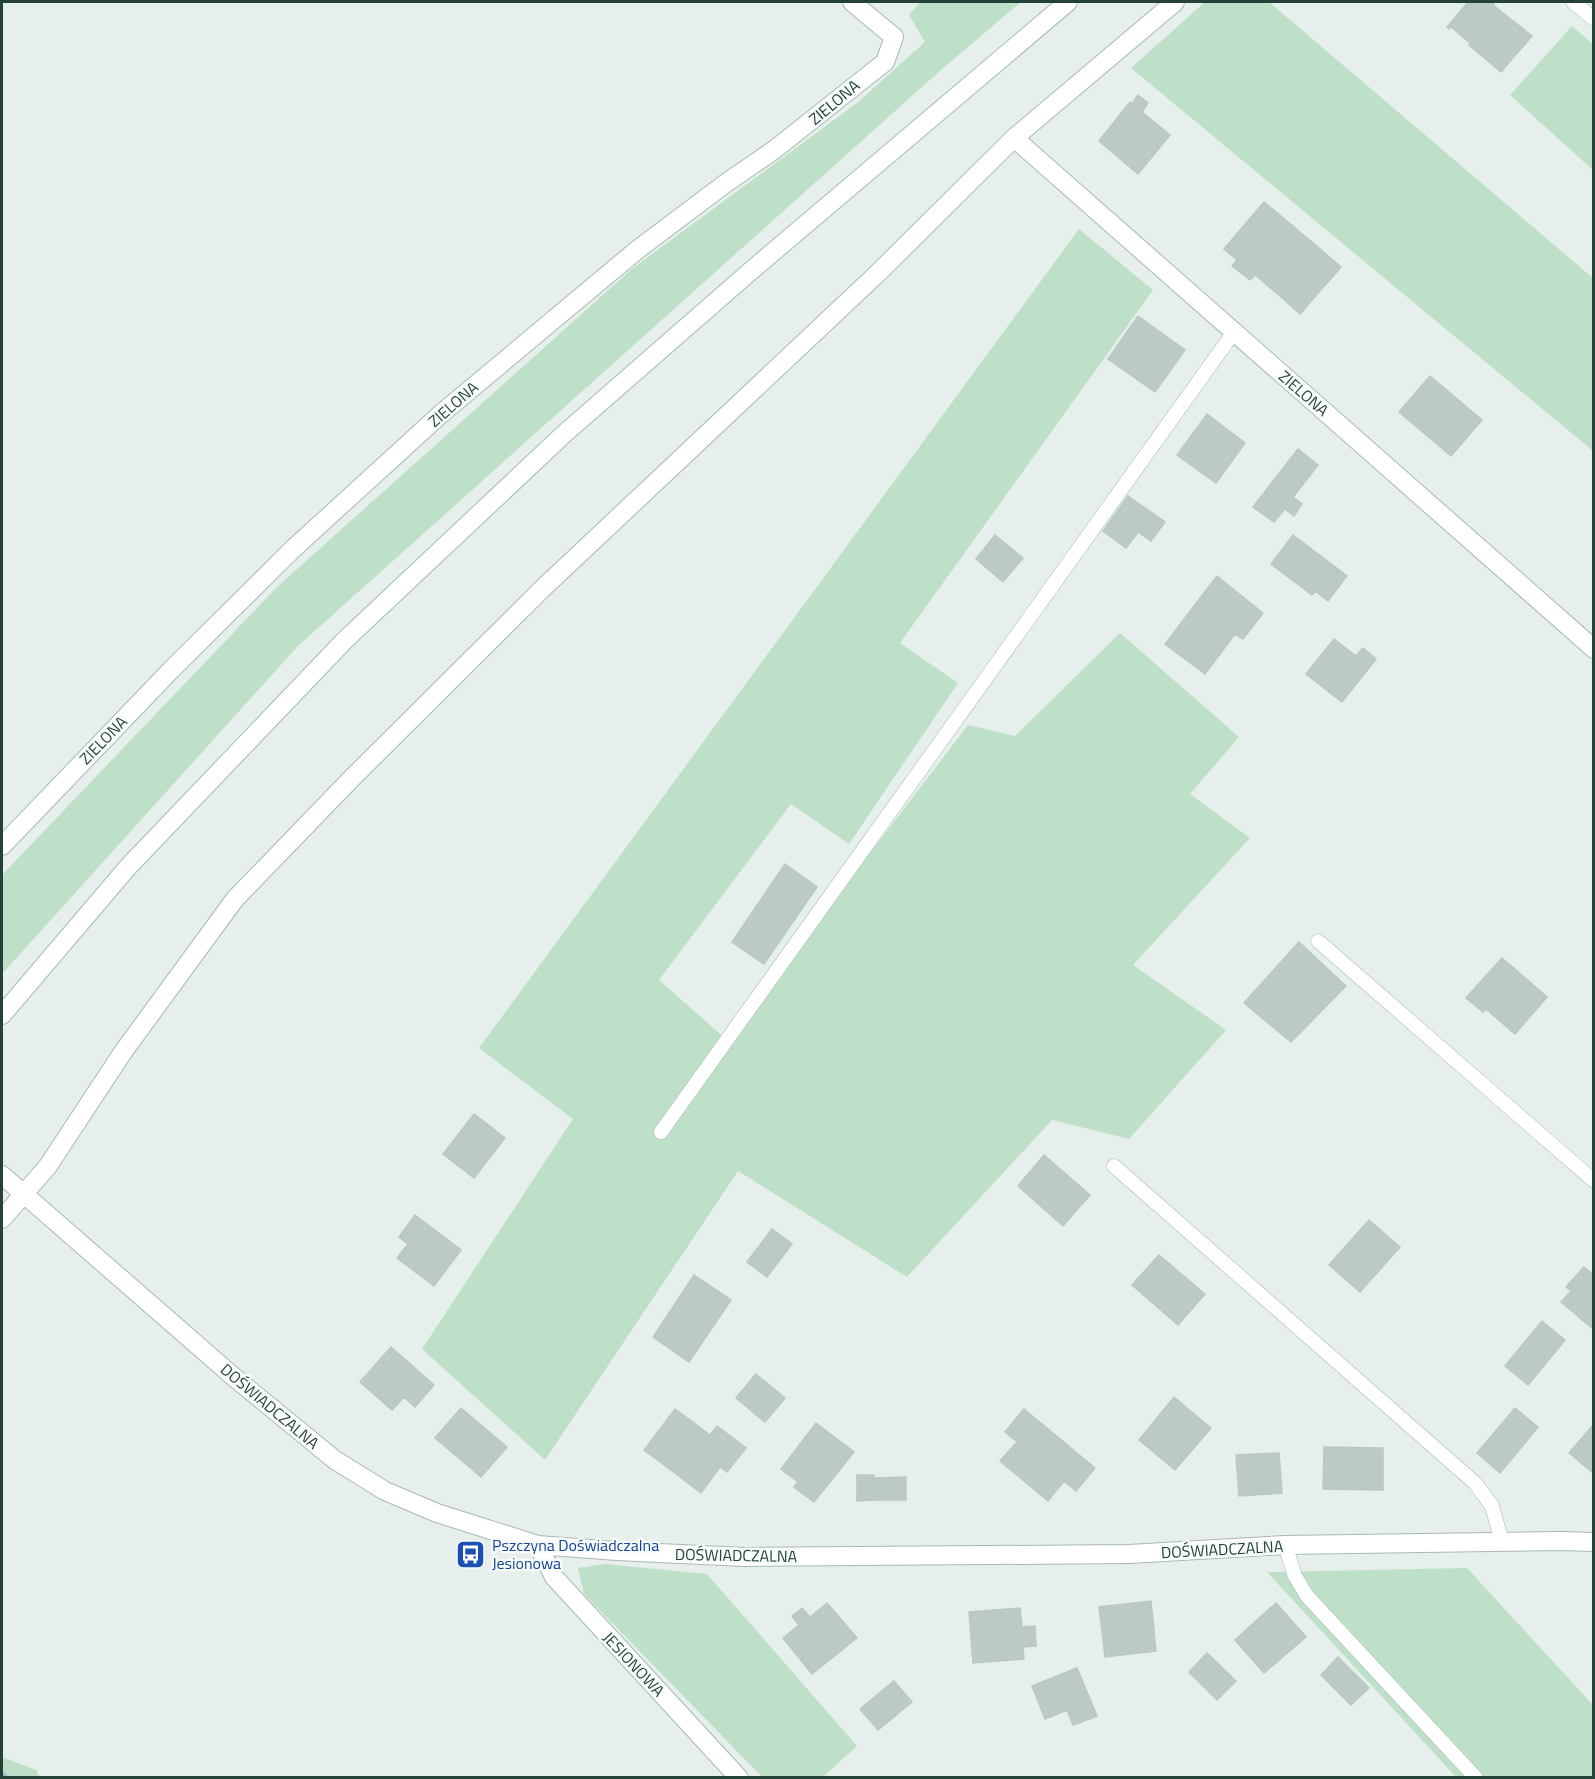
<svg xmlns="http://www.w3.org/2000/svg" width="1595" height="1779" font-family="'Titillium Web',sans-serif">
<rect width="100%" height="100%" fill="#e6efeb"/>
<path fill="#bfe0c8" d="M920,2H1021L942,69L298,646L2,974V875L277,587L633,268L857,103L925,42L909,15Z
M1205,2H1269L1593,278V451L1131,68Z
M1572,26L1593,44V170L1510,95Z
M1079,229L1153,290L900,643L958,683L849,844L791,804L659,980L727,1040L968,725L1015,736L1120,633L1239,737L1190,794L1250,838L1133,965L1226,1030L1129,1139L1052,1120L907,1277L738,1171L545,1460L422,1349L573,1119L479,1048Z
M605,1564L707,1574L857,1746L823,1777H762L584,1594L578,1568Z
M1467,1568L1593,1705V1777H1456L1267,1572Z
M2,1757L36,1770L40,1777H2Z"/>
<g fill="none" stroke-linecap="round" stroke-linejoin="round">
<path stroke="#8ec9d4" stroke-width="10" d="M2,1777L3,1778"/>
</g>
<path fill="#bbcac4" stroke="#b8c9c2" stroke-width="1.5" d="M1468,2H1491L1494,4L1493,5L1532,36L1501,72L1469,45L1470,43L1451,27L1449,29L1447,27Z
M1138,95L1148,103L1142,112L1170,135L1138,174L1099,141L1130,102L1132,104Z
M1264,202L1319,248L1280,296L1255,275L1250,280L1232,266L1237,260L1224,249Z
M1319,248L1341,267L1300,314L1280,296Z
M1138,316L1185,350L1155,392L1108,359Z
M1430,376L1482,420L1451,456L1399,412Z
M1207,414L1245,443L1216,483L1177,455Z
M1298,449L1318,465L1293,497L1302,504L1294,516L1285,509L1274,522L1253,507Z
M1128,496L1165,522L1151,541L1138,532L1126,548L1103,531Z
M995,535L1023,558L1003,582L976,559Z
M1293,535L1347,576L1328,601L1315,591L1312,595L1271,564Z
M1217,576L1263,613L1243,639L1235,634L1205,674L1165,644Z
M1334,639L1356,656L1363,648L1376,659L1342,702L1306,674Z
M785,864L817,887L764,964L732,942Z
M1299,942L1346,986L1291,1042L1244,1003Z
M1502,958L1547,997L1515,1034L1486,1009L1483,1012L1466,998Z
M474,1114L505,1138L474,1178L443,1154Z
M1044,1155L1090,1195L1063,1226L1018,1186Z
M415,1215L461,1250L434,1286L397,1258L408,1244L399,1237Z
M1369,1220L1400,1247L1360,1292L1329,1265Z
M772,1229L792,1244L767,1277L747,1262Z
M1159,1255L1205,1294L1178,1325L1132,1285Z
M1584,1267L1594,1275V1330L1561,1302L1571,1291L1566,1287Z
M694,1275L731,1300L689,1362L653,1337Z
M1542,1321L1565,1340L1528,1385L1505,1366Z
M391,1347L434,1385L415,1407L404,1397L392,1410L360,1382Z
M756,1374L785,1398L765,1422L736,1398Z
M1174,1397L1211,1428L1175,1470L1139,1440Z
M461,1408L507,1447L481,1477L435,1438Z
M1515,1408L1538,1427L1500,1473L1477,1453Z
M675,1409L694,1423L663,1464L644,1450Z
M1024,1409L1095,1468L1076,1491L1064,1481L1048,1501L1000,1461L1017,1442L1005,1432Z
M694,1423L710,1435L717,1426L746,1448L727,1472L720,1467L701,1493L663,1464Z
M816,1423L854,1452L814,1502L794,1487L798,1482L781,1469Z
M1594,1424V1474L1569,1453Z
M1324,1447L1383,1448V1490L1323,1489Z
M1279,1453L1282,1493L1239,1496L1236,1455Z
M857,1475H874L875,1500L857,1501Z
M906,1477V1500H875L874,1478Z
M1151,1601L1156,1651L1105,1657L1099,1607Z
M827,1603L857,1638L812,1674L783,1638L799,1625L792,1616L802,1608L810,1617Z
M1276,1603L1306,1637L1264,1673L1235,1640Z
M1020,1608L1022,1627L1035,1626L1036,1646L1023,1647L1024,1659L973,1663L969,1612Z
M1207,1653L1236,1681L1217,1700L1189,1672Z
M1338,1657L1369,1688L1351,1705L1321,1675Z
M1077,1668L1097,1716L1073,1725L1067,1710L1045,1719L1032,1686Z
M894,1681L912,1702L878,1730L860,1709Z"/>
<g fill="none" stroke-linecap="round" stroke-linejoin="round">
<defs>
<path id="service" d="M1573,2L1594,19
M1318,941L1594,1181
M661,1132L1234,332
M1114,1166L1475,1483L1492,1506L1502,1542
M1285,1545L1295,1576L1307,1596L1476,1778"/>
<path id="minor" d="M1014,138L1594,649
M2,846L171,670L294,548L442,413L637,250L726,183L774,150L885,62L894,37L852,2
M2,1175L235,1378L335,1460L385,1491L437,1513L538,1545L617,1551L744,1557L1129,1554L1285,1545L1562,1541L1594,1542
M2,1219L48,1166L123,1052L235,899L352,778L541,590L878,273L1014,138L1175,2
M538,1545L554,1577L739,1778"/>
<path id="secondary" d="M2,1015L128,867L345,640L564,434L753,269L1068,2"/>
</defs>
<use href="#service" stroke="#a8b8b2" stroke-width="15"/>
<use href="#minor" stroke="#a8b8b2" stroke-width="20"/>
<use href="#secondary" stroke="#a4bbb3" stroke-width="20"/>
<use href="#service" stroke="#fff" stroke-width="14"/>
<use href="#minor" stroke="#fff" stroke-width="18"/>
<use href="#secondary" stroke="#fff" stroke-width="18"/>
</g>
<defs>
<symbol id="bus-square" viewBox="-11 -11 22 22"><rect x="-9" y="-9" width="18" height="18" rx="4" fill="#1a4fb4" stroke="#f7fbf9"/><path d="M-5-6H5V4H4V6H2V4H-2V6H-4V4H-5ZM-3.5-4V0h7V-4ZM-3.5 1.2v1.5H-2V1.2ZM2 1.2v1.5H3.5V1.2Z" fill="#fff"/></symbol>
</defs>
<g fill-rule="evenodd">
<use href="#bus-square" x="454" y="1538" width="33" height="33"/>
</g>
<g text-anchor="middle" stroke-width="5" stroke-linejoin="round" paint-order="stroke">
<g font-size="16" fill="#24423a" stroke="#f7fbf9">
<text transform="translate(834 102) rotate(-40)" y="6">ZIELONA</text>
<text transform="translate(1304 393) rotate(41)" y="6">ZIELONA</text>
<text transform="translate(453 404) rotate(-41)" y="6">ZIELONA</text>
<text transform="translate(103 740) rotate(-46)" y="6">ZIELONA</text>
<text transform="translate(270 1406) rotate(40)" y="6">DOŚWIADCZALNA</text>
<text transform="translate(1222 1549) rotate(-3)" y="6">DOŚWIADCZALNA</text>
<text transform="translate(736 1555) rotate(1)" y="6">DOŚWIADCZALNA</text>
<text transform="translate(634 1664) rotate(47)" y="6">JESIONOWA</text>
</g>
<g font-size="16" fill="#164399" stroke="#f7fbf9" text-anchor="start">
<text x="492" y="1551">Pszczyna Doświadczalna<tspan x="492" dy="18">Jesionowa</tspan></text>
</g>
</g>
<rect width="1595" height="1779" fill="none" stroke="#24423a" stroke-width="6"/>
</svg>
